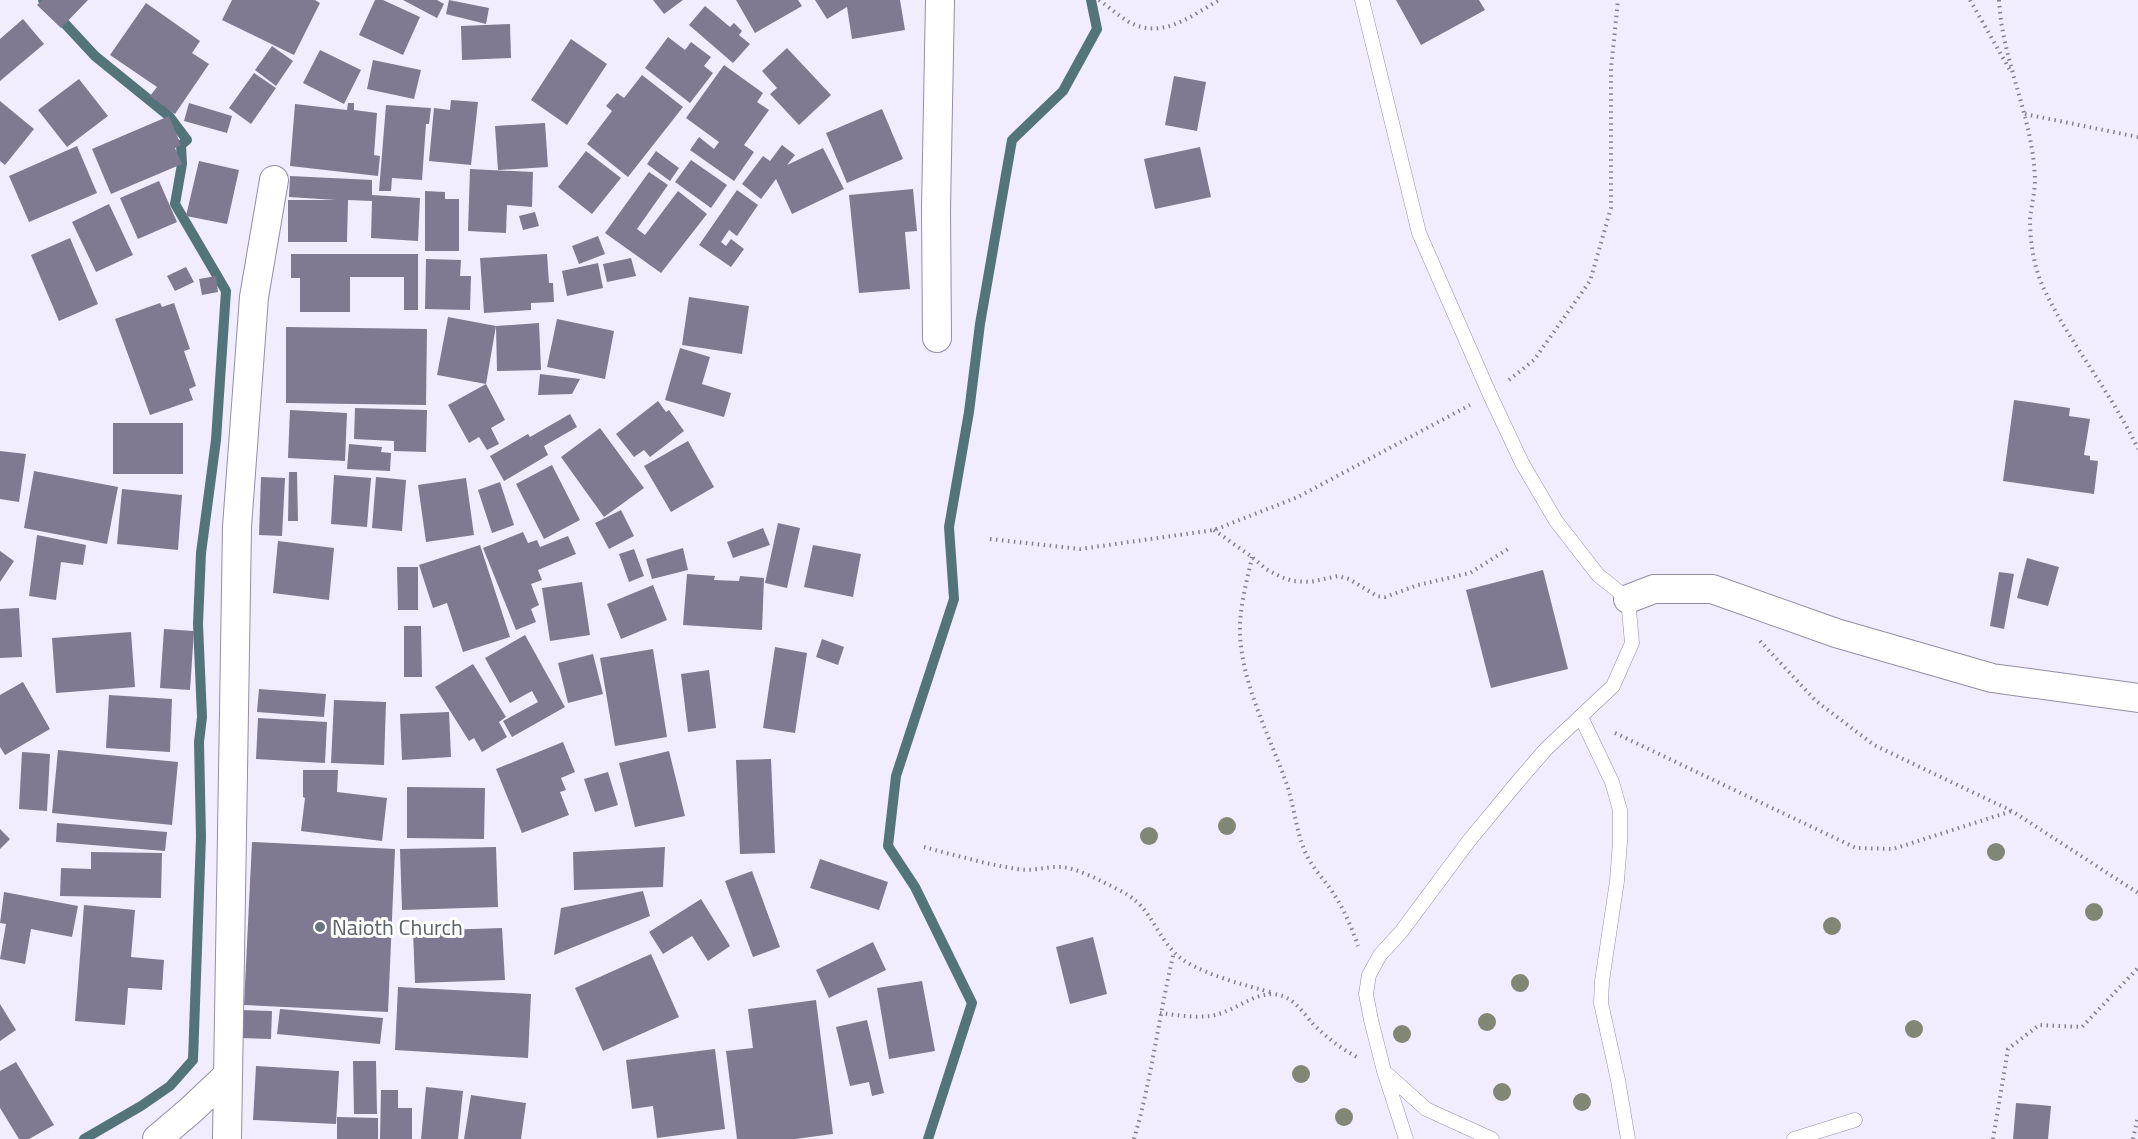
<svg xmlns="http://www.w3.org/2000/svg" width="2138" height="1139" font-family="'Titillium Web',sans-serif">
<rect width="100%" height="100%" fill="#f1edfe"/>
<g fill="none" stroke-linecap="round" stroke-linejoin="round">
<path stroke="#54747c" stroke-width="10" d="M43,0L95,56L169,116L187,140L181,145L182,164L175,204L226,291L216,440L201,553L198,624L202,717L199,742L201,837L193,1060L170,1086L141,1106L84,1139
M928,1139L972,1003L915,887L888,846L896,776L954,599L949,527L969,412L980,324L1012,140L1063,91L1097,29L1091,0"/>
</g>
<path fill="#7f7991" d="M42,0H88L61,28L37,5Z
M232,0H315L320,3L294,55L222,20Z
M375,0H383L420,17L403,55L359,35Z
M403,0H437L444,4L437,18Z
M449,0L489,8L486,24L446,14Z
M653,0H683L664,14Z
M736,0H798L802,6L755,33Z
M815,0H900L905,30L852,39L847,7L827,19Z
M1396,0H1479L1485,10L1421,45Z
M146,3L200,41L192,53L209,64L175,114L150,96L157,87L110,55Z
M705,6L730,27L734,23L742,31L739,35L750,44L733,63L689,25Z
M23,19L44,44L0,81V39Z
M510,24L511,58L462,60L461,26Z
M668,37L685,50L691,42L711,57L704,66L713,73L690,103L645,68Z
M571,39L607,64L567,125L531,100Z
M272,46L293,61L276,86L255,70Z
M787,48L831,95L799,125L770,94L777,88L762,71Z
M320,50L361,70L344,104L303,83Z
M373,60L421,70L414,99L367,89Z
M724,65L763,93L757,102L769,110L744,145L754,152L734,181L690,150L699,137L714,149L719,142L686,118Z
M254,73L276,88L251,124L229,108Z
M642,75L683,107L628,177L587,144L612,111L606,106L617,93L624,98Z
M1174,76L1206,82L1197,131L1165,125Z
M79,79L108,116L67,147L38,110Z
M451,100L478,102L471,165L429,161L434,108L450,110Z
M0,101L34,129L5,165L0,161Z
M189,103L232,116L227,133L184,121Z
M348,103H354V110L377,113L374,155L380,156L378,176L290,166L295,104L347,110Z
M386,105L431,108L429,124H426L422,180L392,178L391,191H379Z
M882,109L903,159L847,183L826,133Z
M169,116L181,145L175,148L182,164L111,194L92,149Z
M545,123L548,167L498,170L495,126Z
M782,145L795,155L787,165L823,148L844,189L792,214L776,179L761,199L742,184L763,156L770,161Z
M77,146L97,193L29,222L9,176Z
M1200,147L1211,197L1155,209L1144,159Z
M586,151L621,178L592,214L558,187Z
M656,151L679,168L670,181L647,164Z
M691,160L727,185L711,208L675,182Z
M199,161L239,170L227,224L186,216Z
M470,169L533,172L532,207L507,205L506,233L468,231Z
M649,172L668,185L637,229L645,235L678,191L707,214L661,273L605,233Z
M290,176L372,180V195L420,198L418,241L371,238L372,201L348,200L347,242H288V200H336L289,197Z
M159,181L177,222L138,239L120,198Z
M913,189L917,231L905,232L910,289L859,293L849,195Z
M737,190L758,205L737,236L729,230L721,242L726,246L731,239L744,249L731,267L699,245Z
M425,191L445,192V199H459V251H425Z
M109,204L133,255L96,272L72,222Z
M535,212L539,226L523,230L519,216Z
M598,236L605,254L579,264L572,246Z
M70,238L98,304L59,321L31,255Z
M291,254H418V310H404V277H350V312H300V278H291Z
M547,254L549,283H553L554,302L531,303V310L484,313L480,258Z
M631,258L636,276L607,282L603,264Z
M426,259L461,260L460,276H471L470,310L425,309Z
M598,263L603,288L567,296L562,271Z
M186,267L194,282L175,291L167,276Z
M216,276L218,292L202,295L199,279Z
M689,297L749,306L742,354L682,345Z
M160,303L162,307L174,303L190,349L184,351L196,386L189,389L193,400L150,415L115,319Z
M448,317L496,326L539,323L541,370L497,371L496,326L486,384L505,420L491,428L499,444L487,450L479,437L469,443L448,405L486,384L437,375Z
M557,319L614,331L605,379L547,367Z
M286,327L427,329L426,405L286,403Z
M680,348L710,357L702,384L731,393L724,417L665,400Z
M540,374L580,379L572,394L538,395Z
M2014,400L2070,408L2069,416L2090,419L2084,455L2090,456V460L2098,461L2094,494L2003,481Z
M658,401L666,412L669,410L684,431L650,457L644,450L634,457L616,434Z
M355,408L427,410L426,452L394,451V441L354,439Z
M290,410L347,413L345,461L288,458Z
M570,414L577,427L544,446L548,455L504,481L490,456L528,434L530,437Z
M113,423H183V474H113Z
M600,428L644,488L604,517L561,457Z
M688,441L714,487L671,512L644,466Z
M349,444L382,447L381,452L391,453L390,471L347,469Z
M0,451L26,454L19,502L0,499Z
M552,465L580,520L544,539L516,484Z
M34,471L118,487L107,544L24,528Z
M289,472H297L298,521H288Z
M334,475L371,478L367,527L331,524Z
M261,477L285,478L282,536L259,535Z
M376,477L406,480L402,531L372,528Z
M466,478L474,535L426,542L418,485Z
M500,482L514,525L492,533L478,490Z
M122,489L182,495L178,550L117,544Z
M621,510L634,536L609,549L595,523Z
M778,523L800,528L787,588L765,583Z
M763,528L770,545L733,558L727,542Z
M523,532L528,543L537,540L540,547L568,536L576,554L538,570L542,580L531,584L539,605L531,609L536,622L516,630L483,548Z
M37,535L86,545L83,565L61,562L56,600L29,596Z
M278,541L334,548L329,600L273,593Z
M480,545L510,637L463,652L447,603L433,608L419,565Z
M813,545L861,554L853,597L804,587Z
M683,548L688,570L652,579L646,559Z
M634,549L644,576L629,582L619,554Z
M0,551L14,561L0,582Z
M2027,558L2059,567L2048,606L2017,598Z
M397,567H418V610H398Z
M1543,570L1568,669L1491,688L1466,590Z
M1999,572L2014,574L2004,629L1990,626Z
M687,574L715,576L714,580L739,581L740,576L764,578L762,630L683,625Z
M582,582L590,635L550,641L542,588Z
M653,585L667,620L621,639L607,604Z
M19,608L22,657L0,658V609Z
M404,626H421L422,677H404Z
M164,629L194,631L190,690L160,688Z
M131,632L135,687L56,693L52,638Z
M525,635L565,707L512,737L503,721L538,702L532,691L510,703L485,658Z
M822,639L844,647L838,665L816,657Z
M775,647L807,653L795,733L763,728Z
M653,649L667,737L615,746L600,658Z
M593,654L603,694L568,703L558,663Z
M473,664L506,717L499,722L507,737L482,752L474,738L469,741L435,687Z
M709,670L716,728L688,732L681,674Z
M23,682L50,729L5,755L0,747V695Z
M259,689L326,694L324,717L257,712Z
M109,695L172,699L170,752L106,748Z
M334,700L386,702L384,765L331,763Z
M449,712L451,757L402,760L400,714Z
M258,718L327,722L325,763L256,759Z
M563,742L575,772L561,778L566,790L560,792L569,815L522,833L496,769Z
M58,750L178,762L172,825L52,813Z
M669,751L685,816L635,827L619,763Z
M22,752L50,754L47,811L19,809Z
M771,759L775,853L740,854L736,760Z
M303,770H338L337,792L387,798L382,841L301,831L305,798L303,797Z
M608,772L618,805L595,812L584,779Z
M407,787L485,788L484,839L407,838Z
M57,823L167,832L165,851L56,842Z
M0,829L10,839L0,849Z
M252,842L395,849L388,1012L244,1005Z
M496,847L498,907L402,910L400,849Z
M665,847L663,887L574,890L573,852Z
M91,852L162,853L161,898L60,896L61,868L91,869Z
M820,859L888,882L879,910L810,888Z
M752,871L780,947L753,957L725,881Z
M643,891L650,916L554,955L561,908Z
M4,892L78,906L72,937L31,929L25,964L0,959L6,924L0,923Z
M701,899L730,946L708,961L692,936L663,954L649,932Z
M84,905L135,910L131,957L164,960L162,990L128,988L125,1025L75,1021Z
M502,928L505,980L415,983L413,931Z
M1093,937L1107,994L1070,1004L1056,947Z
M873,942L886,970L829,998L816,970Z
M651,954L679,1017L603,1051L575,988Z
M922,981L935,1051L889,1059L877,988Z
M398,987L531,994L528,1058L395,1050Z
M816,1000L833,1134L795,1139H737L726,1051L753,1048L748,1009Z
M0,1004L16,1030L0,1041Z
M280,1009L383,1018L380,1044L277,1034Z
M240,1010L272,1011L271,1039L239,1038Z
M867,1020L884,1093L872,1096L869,1082L850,1086L836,1027Z
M715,1049L725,1129L657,1138L653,1106L632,1109L626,1060Z
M353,1061H376L377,1114H354Z
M16,1062L54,1125L29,1139H19L0,1108V1071Z
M256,1066L339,1071L336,1124L253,1120Z
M426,1087L463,1091L458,1139H421Z
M381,1090H398V1108H412V1139H380Z
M471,1095L526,1103L521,1139H464Z
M2016,1103L2051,1106L2048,1139H2013Z
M337,1117L378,1118V1139H337Z"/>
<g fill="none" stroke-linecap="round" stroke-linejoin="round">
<defs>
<path id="service" d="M1362,0L1419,233L1490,395L1522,463L1556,521L1598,575L1628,599L1632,643L1613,686L1546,749L1515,785L1468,842L1401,932L1380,955L1369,975L1366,994L1371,1020L1384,1071L1406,1139
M1581,717L1612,782L1620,810V842L1617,881L1602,981L1601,1003L1618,1080L1628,1139
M1386,1073L1426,1109L1492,1139
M1794,1139L1855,1120"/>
<path id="minor" d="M937,338L936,209L940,0
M1628,599L1654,589H1712L1836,633L1992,678L2138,698
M157,1139L191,1110L228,1075
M227,1139L237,527L254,297L274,180"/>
</defs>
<use href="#service" stroke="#938da6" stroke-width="15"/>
<use href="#minor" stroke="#938da6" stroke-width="30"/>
<path stroke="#85818e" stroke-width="4" stroke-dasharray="1.5 4.5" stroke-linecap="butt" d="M1099,0C1109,7 1119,16 1129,22C1162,40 1191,16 1219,0
M1970,0L2011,72
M1999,0C2002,61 2033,117 2035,179C2035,193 2031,206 2030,220C2030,242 2034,267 2043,287C2070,344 2111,392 2138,449
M2025,114L2138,137
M1509,380L1534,360L1590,281L1611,208V69L1618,0
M1214,530L1252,557L1266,569L1281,577L1293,581L1310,582L1338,576L1349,579L1377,596L1385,597L1418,585L1470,573L1511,547
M990,539L1080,549L1214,530L1298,497L1470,405
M1252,557C1247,581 1239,608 1240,633C1242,686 1270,736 1287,785C1295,809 1296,833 1307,856C1314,870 1325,880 1333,893C1344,909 1352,928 1358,946
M1760,641L1816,701L1874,745L2012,811L2138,893
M1615,733L1856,848L1893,849L2012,811
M924,847C954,855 985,864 1017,869C1032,872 1047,866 1062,867C1077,868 1103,882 1117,889C1151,905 1151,927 1174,952C1191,972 1248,986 1274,993
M1160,1013C1176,1015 1194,1018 1210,1016C1238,1012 1260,984 1287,998C1297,1003 1306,1016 1313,1024C1326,1037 1340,1048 1357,1057
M1134,1139C1152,1078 1159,1014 1174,952
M1993,1139L2008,1049L2039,1025L2082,1027L2138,968
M2133,1139L2138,1116"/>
<use href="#service" stroke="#fff" stroke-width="14"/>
<use href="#minor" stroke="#fff" stroke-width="28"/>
</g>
<g fill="#818675">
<circle cx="1227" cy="826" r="9"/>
<circle cx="1149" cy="836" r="9"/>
<circle cx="1996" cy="852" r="9"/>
<circle cx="2094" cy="912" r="9"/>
<circle cx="1832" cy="926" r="9"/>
<circle cx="1520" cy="983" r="9"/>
<circle cx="1487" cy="1022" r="9"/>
<circle cx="1914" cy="1029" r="9"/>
<circle cx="1402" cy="1034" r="9"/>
<circle cx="1301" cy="1074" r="9"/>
<circle cx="1502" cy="1092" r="9"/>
<circle cx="1582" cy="1102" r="9"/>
<circle cx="1344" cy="1117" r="9"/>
</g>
<circle fill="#6b7280" stroke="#fff" stroke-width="2" cx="320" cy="927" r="6"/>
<g text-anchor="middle" stroke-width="6" stroke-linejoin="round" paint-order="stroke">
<g font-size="22" fill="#5b616d" stroke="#fff" text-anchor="start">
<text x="332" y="935">Naioth Church</text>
</g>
</g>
</svg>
